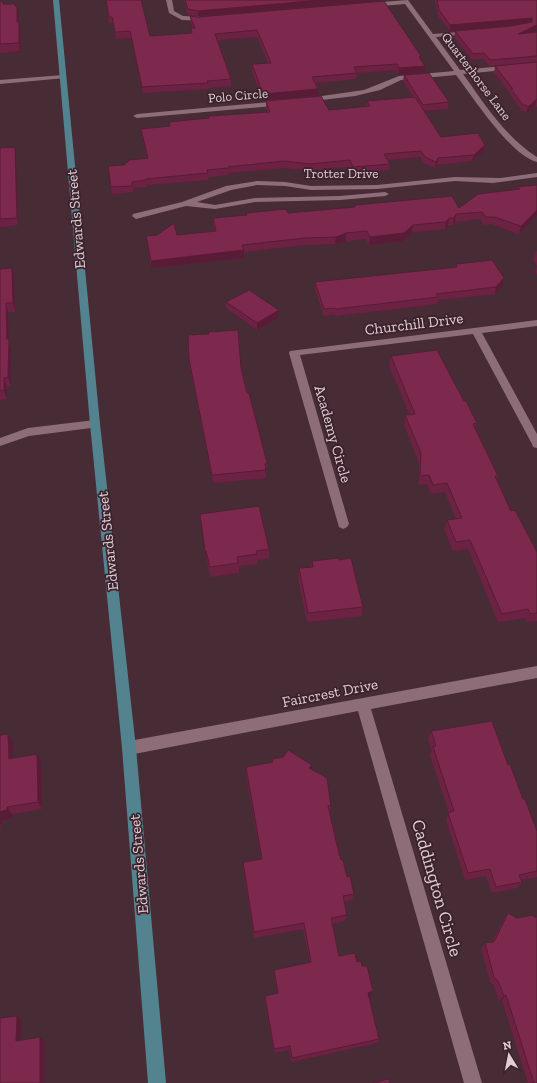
<svg xmlns="http://www.w3.org/2000/svg" width="537" height="1083" font-family="'Zilla Slab',serif">
<rect width="100%" height="100%" fill="#472c36"/>
<g fill="none" stroke-linecap="round" stroke-linejoin="round">
<path fill="#8d6e78" fill-rule="evenodd" d="M166,0H172L174,11L183,16L206,17L209,19L206,21L182,20L169,13Z
M408,0L433,34L473,31V33L471,34L436,37L460,70L537,63V67L463,74C484,103 505,137 537,157V162C510,155 473,97 456,75L401,80L380,90L355,96L305,102L304,100L308,98L364,90L399,76L454,71L405,4L369,7L366,5L369,3Z
M63,75L66,77L65,78L0,84V80Z
M281,101L285,103L284,105L137,118L133,116L137,114Z
M537,173V177L493,183L455,181L377,189L311,190L285,186L257,185L231,190L197,202L215,205L255,198L340,196L385,192L389,194L385,196L340,200L255,202L215,209L186,206L136,219L132,216L133,214L182,202L226,186L257,181L285,182L311,186L377,185L455,177L500,178Z
M537,320V326L482,333L537,434V448L533,447L532,444L473,334L300,355L349,524L347,527L343,529L339,527L289,353L290,351Z
M95,420L99,421L100,424L99,427L29,436L0,446V438L28,428Z
M537,666V678L371,709L482,1083H464L358,711L129,755L124,753L122,748L124,743L129,741Z"/>
<path fill="#548390" fill-rule="evenodd" d="M53,0H59L100,424L136,748L166,1083H148L122,748L90,424Z"/>
</g>
<path fill="#6c2242" d="M106,0L150,36L191,33V28H193L191,22L190,16L420,59L424,72L398,75L396,70L357,73L356,79L315,83L318,95L263,101L252,71V64L268,63L257,37L218,40L231,79V86L208,88V89L143,93L131,38L116,39L113,23H109Z
M184,0H379V1L198,16L188,15Z
M435,0H537V30L532,32H537V62L489,66L483,59L472,60L454,37L455,31L511,26L519,25L450,31L438,16Z
M0,2L4,4L16,6L19,14L18,22L21,30L20,51L0,53Z
M537,62V107L535,106L526,113L524,111H522L510,95V93L494,73L495,66Z
M404,75L449,102L448,109L424,111L441,137L485,145L484,151L472,161L437,165L435,168L424,163L420,157L388,160L390,164L389,170L353,174L349,167L310,170L284,168L229,173V175L208,177V180L147,185V187L133,188V192L112,194L108,166L124,165L147,158L142,135L141,129L169,126V122L209,118V116L267,112L266,107V101L329,110L366,107L367,101L413,97L403,81Z
M15,147L16,154L18,225L0,227V148Z
M537,185V215L519,234L492,224L484,225L480,219L455,222L453,225H448L445,229L412,232L403,241L369,245L366,239L346,241L335,244L305,245L244,252V258L151,268L147,243L177,235L215,231L213,226V218L246,215V213H288L354,207L355,205L459,208L515,190L516,187Z
M537,251V275L535,272L537,266L533,260L536,252Z
M456,264L504,278L503,285L495,294L438,300L437,304L335,316V314L324,316L315,289V282L455,267Z
M0,269L14,277L15,312H8L9,342L11,348V386L7,387V399L0,400Z
M226,302L279,310V317L257,330L226,308Z
M391,356L464,401L477,423L475,428L498,476L497,480L511,511L537,552V621L526,622L525,618L498,622L468,549L453,551L444,529L447,520L456,519L445,492L431,494L427,484L419,485V463L404,425L405,415H410L389,366Z
M189,359L241,368L267,463L266,478L213,483L190,367Z
M200,514L269,549V558L257,560V564L239,566V573L210,577L207,560L206,561Z
M339,560L363,607L362,616L307,622L298,578L299,568L311,567L312,561Z
M431,731L508,765L537,831V877L521,880L522,882L517,888L492,893L486,876L465,880L446,820L448,813L449,812L430,755L432,750L428,739Z
M8,734L13,742V758L37,754L41,762L42,809L12,814V818L2,820V826L0,827V735Z
M272,759L312,770L331,805L330,812L341,860L354,894L352,900L344,902L347,915L345,921L332,924L339,956L357,962L362,966L371,996L369,997L379,1039L377,1043L291,1062L289,1050L274,1053L265,1001V996L277,993L274,975V970L310,963L303,929L254,938L243,869V862L261,859L246,775V767L272,762Z
M508,913L537,1083H528L502,1000L499,1001L494,986L490,982L481,949L485,943L492,942L504,919Z"/>
<path fill="#581c36" d="M322,0H379V1L198,16V11Z
M15,4L17,11V6L19,14L18,30L17,22Z
M532,18L531,24L450,31V25Z
M19,22L21,30L20,51L19,43Z
M537,25V30L516,40L518,34Z
M425,66L424,72L398,75L399,68Z
M318,89V95L263,101V94Z
M537,99L535,106L526,113L528,107Z
M485,145L484,151L472,161L474,155Z
M15,147L16,154L18,225L17,218Z
M438,158L437,165L435,168L436,162Z
M537,210V215L519,234L521,226Z
M456,214L455,222L453,225L454,218Z
M449,218L448,225L445,229L446,222Z
M413,225L412,232L403,241L369,245L370,237Z
M346,233V241L335,244L336,237Z
M244,250V258L151,268V261Z
M12,268L14,277L15,312L13,303Z
M504,278L503,285L495,294L496,287Z
M6,303L8,312L9,342L11,348V386L8,377Z
M279,310V317L257,330V323Z
M4,378L7,387V399L4,390Z
M205,551H206L207,560L206,561Z
M8,734L13,742V767L9,759Z
M37,754L41,762L42,809L38,802Z
M312,765V773L309,768Z
M7,807L12,814V818L2,820V826L0,824V812Z
M373,991L371,996L366,998L368,993Z
M506,995L502,1000L499,1001L504,996Z
M17,1016L22,1020L21,1045L16,1041Z
M40,1037L45,1041V1083H40Z"/>
<path fill="#7d284d" stroke="#581c36" d="M106,0H141L150,36L192,33L191,28H195L190,16L198,17L384,1L421,56L419,57L425,66L399,68L397,64L354,67L357,73L312,77L318,89L263,94L252,64L271,63L257,30L215,34L231,79L207,81L208,83L142,87L130,31L115,32L112,17H109Z
M185,0H322L198,11L188,9Z
M437,0H537V25L518,34L537,32V56L490,60L484,53L473,54L455,31L511,26L532,22V18L450,25L439,10Z
M3,1V4H15V6H17V22H19V43L0,44V2Z
M537,62V99L528,107L526,105H523L511,89H513L495,66Z
M429,73L449,102L423,105L404,75Z
M321,96L329,110L370,106L367,101L415,97L441,137L478,133L485,145L474,155L438,158L436,162L425,157L421,151L384,154L390,164L353,167L350,160L310,164L284,161L228,167L229,168L207,170L208,173L146,179V180L132,182V186L111,187L108,166L124,165L130,160L148,158L141,129L170,126L169,122L209,118V116L270,112L266,101Z
M15,147L17,218L0,219V148Z
M537,185V210L521,226L494,217H486L482,212L456,214L454,218H449L446,222L413,225L404,233L370,237L367,231L346,233L336,237L305,238L242,245L244,250L151,261L146,236L157,235L174,223L177,235L216,231L213,218L247,215L246,213L286,209L288,213L355,207V205L452,196L459,208L478,194L520,189L516,187Z
M492,260L504,278L496,287L436,294L438,297L336,309L335,308L324,309L315,282L457,267L456,264Z
M12,268L13,303H6L7,339H9L8,377L4,378V390L0,391V269Z
M249,290L279,310L257,323L226,302Z
M238,330L241,368L247,393H249L251,401L263,447L267,463L265,464L266,470L212,475L189,359L188,335L209,334L208,332Z
M437,350L464,401H466L477,423L473,424L498,476H495L511,511L515,510L537,552V613L530,614L528,609L502,614L470,540L456,542L447,520L462,518L447,483L433,485L429,475L420,476L421,453L405,415L415,414L391,356Z
M259,506L269,549L256,551L257,554L237,557L238,563L210,567L206,551H205L200,514Z
M338,558L339,560L351,558L363,607L308,613L299,568L313,567L312,561Z
M492,721L508,765L510,764L523,799H525L537,831V871L519,875L522,882L496,887L490,869L468,873L448,813L454,811L433,747L436,746L431,731Z
M8,734L9,759L37,754L38,802L7,807V810L0,812V735Z
M288,750L312,765L309,768L327,778L331,805L328,806L337,845L341,860H343L347,877L350,876L354,894L343,896L347,915L331,918L339,956L355,953L357,962L361,961L362,966H367L373,991L368,993L379,1039L292,1058L290,1046L274,1049L265,996L278,993L274,970L311,962L304,923L254,932L243,862L262,859L246,767L273,762L272,759L283,757Z
M508,913L517,918L533,915L534,917H537V1083H534L506,995L504,996L498,981L494,977L485,943L494,942Z
M17,1016L16,1041L40,1037V1083H0V1018Z
M389,1079L390,1083H371Z"/>
<g text-anchor="middle" stroke-width="3.5" stroke-linejoin="round" paint-order="stroke">
<g font-size="13" fill="#e0ced4" stroke="#3c222c">
<text transform="translate(477 76) rotate(53)" y="5">Quarterhorse Lane</text>
<text transform="translate(238 95) rotate(-5)" y="5">Polo Circle</text>
<text x="341" y="178">Trotter Drive</text>
</g>
<g font-size="15" fill="#e0ced4" stroke="#3c222c">
<text transform="translate(76 219) rotate(-95)" y="5">Edwards Street</text>
<text transform="translate(414 324) rotate(-7)" y="5">Churchill Drive</text>
<text transform="translate(333 434) rotate(74)" y="5">Academy Circle</text>
<text transform="translate(108 541) rotate(-96)" y="5">Edwards Street</text>
<text transform="translate(330 693) rotate(-11)" y="5">Faircrest Drive</text>
<text transform="translate(139 864) rotate(-95)" y="5">Edwards Street</text>
</g>
<g font-size="18" fill="#e0ced4" stroke="#3c222c">
<text transform="translate(437 888) rotate(74)" y="6">Caddington Circle</text>
</g>
</g>
<g transform="translate(509 1055) rotate(350)" stroke="#3c222c" stroke-width="3" paint-order="stroke">
<path d="M0-3L7 15L0 10L-7 15Z" fill="#e0ced4"/>
<text y="-6" font-size="11" font-weight="bold" text-anchor="middle" fill="#e0ced4">N</text>
</g>
</svg>
